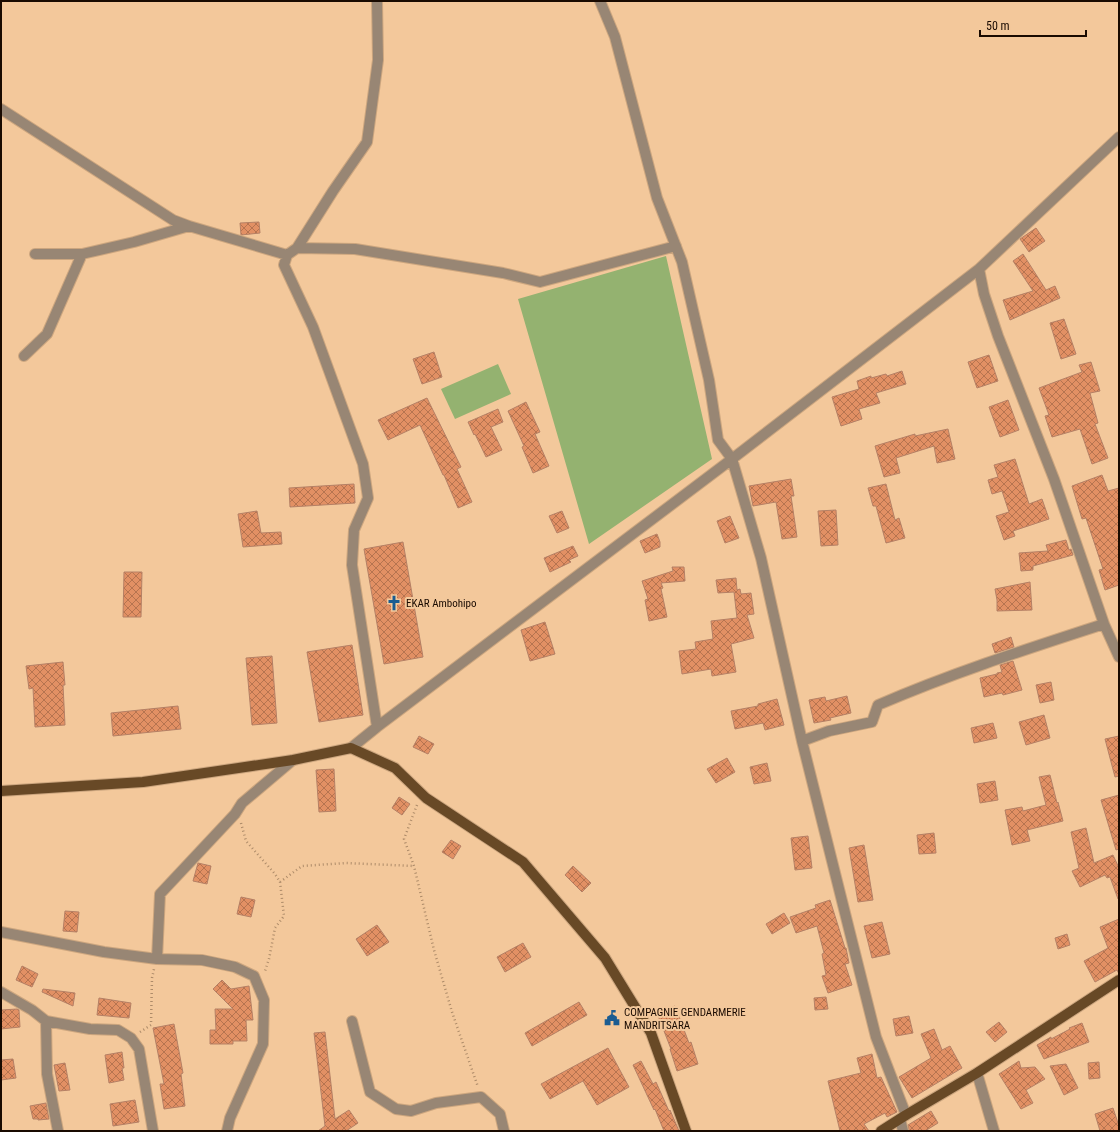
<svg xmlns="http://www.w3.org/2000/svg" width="1120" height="1132" font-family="'Roboto Condensed',sans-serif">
<defs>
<pattern id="building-cross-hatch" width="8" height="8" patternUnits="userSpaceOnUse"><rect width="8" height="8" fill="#e29064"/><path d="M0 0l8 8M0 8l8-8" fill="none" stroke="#b67450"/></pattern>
</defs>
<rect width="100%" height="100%" fill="#f3c89b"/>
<path fill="#94b270" d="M666,256L712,459L589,544L518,299Z
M498,364L511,394L455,419L441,389Z"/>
<path fill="url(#building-cross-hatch)" stroke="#b58065" d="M259,222L260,233L241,235L240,223Z
M1036,228L1045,241L1029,252L1020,239Z
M1023,254L1046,290L1055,286L1060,298L1010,320L1003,300L1033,291L1013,261Z
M1064,319L1076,354L1061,359L1050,323Z
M434,352L442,377L422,384L413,359Z
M989,355L998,381L977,388L968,362Z
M1091,362L1100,391L1090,393L1098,423L1095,424L1108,458L1092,464L1080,429L1052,437L1045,416L1049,415L1039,388L1082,372L1079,365Z
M902,371L906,384L876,393L880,403L859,409L862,419L841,426L832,397L859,389L857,381L871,376V378L886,374L887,376Z
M427,398L461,467L457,469L472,502L458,508L444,475H443L420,425L388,440L378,420Z
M1008,400L1019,430L1000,437L989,407Z
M526,402L540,432L535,434L549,466L533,473L522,447L524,446L508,411Z
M498,409L503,422L491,427L502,450L486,457L475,434L474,435L468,422Z
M948,429L955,459L937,463L934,446L896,458L900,473L884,477L875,446L915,434V436Z
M1015,459L1029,504L1042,499L1049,519L1013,531L1015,536L1004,540L996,516L1009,512L1002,491L992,494L988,480L998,477L994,465Z
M1102,475L1108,491L1119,488V585L1105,590L1099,570L1103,569L1086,518L1082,519L1072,486Z
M791,479L794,496H791L797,537L782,539L776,502L753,506L749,486Z
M354,484L355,503L290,507L289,488Z
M886,484L895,520L899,518L905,538L886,543L876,506H873L868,488Z
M836,510L838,545L821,546L818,511Z
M257,511L261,533L281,532L282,544L243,547L238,514Z
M562,511L569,528L557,533L549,516Z
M730,516L739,538L725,543L717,521Z
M657,534L660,542V547L645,553L640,541Z
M1066,540L1069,550L1071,549L1073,555L1033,566V570L1021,571L1019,553L1048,551L1046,545Z
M403,542L423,657L384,664L364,549Z
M573,546L578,556L569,560L571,562L550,572L544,558Z
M672,567H684L685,581L661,583L663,588L661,589L667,617L649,621L645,600L648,599L642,581L673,571Z
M124,572H142L141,617H123Z
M736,578L737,590L740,589L741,594L751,593L754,614L747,615L754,638L731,644L736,672L712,676L711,669L682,674L679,651L696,649L695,642L713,639L711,621L737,618L734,592L718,593L716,580Z
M1030,582L1032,610L997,611V600L995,589Z
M545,622L555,654L530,661L521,630Z
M1011,637L1014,647L995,653L992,644Z
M352,645L363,715L319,722L307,652Z
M272,656L277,723L252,725L246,658Z
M1013,661L1022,690L1003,695L1002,693L984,697L980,678L997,674V673L1002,672L1000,665Z
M63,662L65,685H63L65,725L35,727L33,688L29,689L26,666Z
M1051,682L1054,700L1040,703L1036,685Z
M847,696L851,713L830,718L831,720L814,723L809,700L825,697L826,701Z
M777,699L784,725L765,730L763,723L735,729L731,711L758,706V704Z
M178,706L181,729L113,736L111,713Z
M1044,715L1050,738L1026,745L1019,722Z
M993,723L997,738L974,743L971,728Z
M419,736L434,744L428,754L413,747Z
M1119,736V776L1115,777L1105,739Z
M727,758L735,772L716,783L707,769Z
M767,763L771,781L754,784L750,767Z
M334,769L336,811L319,812L316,770Z
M1050,775L1057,803L1058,802L1063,821L1027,830L1030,841L1012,845L1005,810L1022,807L1023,811L1046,805L1039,777Z
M995,781L998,800L980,803L977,784Z
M1119,795V849L1116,850L1101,800Z
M399,797L410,804L402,815L392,808Z
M1086,828L1094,863L1113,855L1119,868V899H1118L1110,877L1107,878L1105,875L1080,887L1072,871L1079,868L1071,832Z
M934,833L936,853L919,854L917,835Z
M808,836L812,868L795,870L791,838Z
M451,840L461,846L453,859L442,852Z
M864,845L873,900L858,902L849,848Z
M198,863L211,866L207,884L193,881Z
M573,866L591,883L582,892L565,875Z
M241,897L255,900L251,917L237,914Z
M830,900L845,948H846L849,963L845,964L852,985L828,993L822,976L826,975L822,954L824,953L817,926L796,933L790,917L816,908L815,905Z
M65,911L79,912L77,932L63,931Z
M784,913L790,923L772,934L766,924Z
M1119,919V974L1117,970L1095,982L1084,961L1108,948L1100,927Z
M882,922L890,954L872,958L864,926Z
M377,925L389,942L367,956L356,939Z
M1067,934L1070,945L1058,949L1055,938Z
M523,943L531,957L505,972L497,957Z
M22,966L38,974L32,987L16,980Z
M222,980L231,989L249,986L253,1020H246L247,1041H233V1044H210V1030H216L215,1009H233L213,989Z
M43,989L75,993L73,1006L42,992Z
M826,997L828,1009L815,1010L814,998Z
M99,998L131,1003L129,1018L97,1015Z
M579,1002L587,1015L532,1046L525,1033Z
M675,1006L689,1043L691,1042L698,1064L677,1071L670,1049H671L657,1013Z
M17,1009L19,1010L20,1027L1,1029V1010Z
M909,1016L913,1033L896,1036L893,1019Z
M999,1022L1007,1032L995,1042L986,1032Z
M1082,1023L1089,1042L1044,1059L1037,1045L1051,1037V1039L1070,1029L1069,1028Z
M174,1024L183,1073L181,1074L185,1106L164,1109L160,1084H164L153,1028Z
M934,1029L942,1050L950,1046L962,1068L912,1098L899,1077L931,1058L921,1034Z
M325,1032L335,1119L349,1110L358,1123L346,1131H318L325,1126L314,1033Z
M608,1048L629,1087L597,1105L583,1081L550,1099L541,1084Z
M122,1052L124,1068H122L124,1080L109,1083L105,1055Z
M872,1054L877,1078L881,1077L897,1112L887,1117L885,1113L864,1124L869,1131H840L828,1081L861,1073L857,1058Z
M13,1059L16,1078L1,1080V1060Z
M641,1061L653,1084L656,1082L669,1111L670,1110L679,1131H664L655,1109L654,1110L633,1065Z
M1019,1061L1021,1068L1035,1067L1045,1079L1026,1090L1033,1103L1021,1109L999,1074Z
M1099,1062L1100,1078L1089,1079L1088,1063Z
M65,1063L70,1090L59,1091L54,1065Z
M1066,1064L1078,1088L1064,1095L1050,1066Z
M135,1100L139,1122L113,1126L110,1104Z
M46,1103L49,1119L38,1120V1119H33L30,1106Z
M1113,1108L1119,1126V1131H1100L1095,1114Z
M931,1111L938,1123L925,1131H909L908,1125Z"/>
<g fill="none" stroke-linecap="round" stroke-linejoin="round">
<defs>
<path id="minor" d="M600,1L615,37L657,198L682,262L709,380L718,440L732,459L761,558L802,741L876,1037L906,1115
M1,109L173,220L189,226L287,255L284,265L313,327L363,464L368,498L354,530L352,565L377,727
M297,248L333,191L367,142L378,60L377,1
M35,254H82L134,242L189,226
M287,255L297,248L355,249L503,273L540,282L676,246
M979,269L984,294L998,336L1054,479L1104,624L1119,657
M24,356L47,334L82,254
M802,741L829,731L872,722L878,705C952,673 1027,649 1104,624
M351,748L377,727L732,459L979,269L1119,137
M1,932L104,952L157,959L202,960L235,967L254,976L264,1000L263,1044L230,1118L227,1131
M157,959L160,894L235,814L242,803L293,760
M1,992L32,1010L46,1021L90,1029L118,1030L131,1038L139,1049L153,1131
M46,1021L47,1074L58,1131
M352,1021L370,1092L396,1109L411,1111L436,1103L481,1097L500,1114L504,1131
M977,1073L994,1131
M900,1119L903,1131"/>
<path id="major" d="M1,791L143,782L293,760L351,748L395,768L426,798L523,862L605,958L651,1033L686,1131
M881,1131L906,1115L977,1073L1119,980"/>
</defs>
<use href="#minor" stroke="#cca67f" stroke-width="12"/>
<use href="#major" stroke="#cca67f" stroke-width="12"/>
<path stroke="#ad8b69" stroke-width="2.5" stroke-dasharray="1 3" stroke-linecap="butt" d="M417,805L404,839L414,866L434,950L452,1012L478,1087
M241,823L246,841L275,874L280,882L284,916L275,928L269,959L265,971
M280,882L302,866L346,863L414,866
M140,1032L151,1025L152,978L154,969"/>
<use href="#minor" stroke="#988674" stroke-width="10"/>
<use href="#major" stroke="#684926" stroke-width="10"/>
</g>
<defs>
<symbol id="church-bare" viewBox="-9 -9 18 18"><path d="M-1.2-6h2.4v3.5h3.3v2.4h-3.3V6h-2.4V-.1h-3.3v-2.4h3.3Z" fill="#1b5c91" stroke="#f3c89b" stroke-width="2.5" paint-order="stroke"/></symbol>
<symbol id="civic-bare" viewBox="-9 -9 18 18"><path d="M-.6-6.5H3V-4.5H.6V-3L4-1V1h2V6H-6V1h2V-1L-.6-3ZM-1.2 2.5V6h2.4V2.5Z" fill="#1b5c91" stroke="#f3c89b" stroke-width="2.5" paint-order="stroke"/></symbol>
</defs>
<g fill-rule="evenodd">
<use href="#church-bare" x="383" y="592" width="22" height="22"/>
<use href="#civic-bare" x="601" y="1007" width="22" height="22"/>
</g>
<g text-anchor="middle" stroke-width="4" stroke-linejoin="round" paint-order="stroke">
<g font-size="11" fill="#190a00" stroke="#f3c89b" text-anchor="start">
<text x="406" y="607">EKAR Ambohipo</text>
<text x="624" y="1016">COMPAGNIE GENDARMERIE<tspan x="624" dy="13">MANDRITSARA</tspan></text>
</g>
</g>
<rect width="1120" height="1132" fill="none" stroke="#190a00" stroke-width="4"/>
<path d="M980 30v6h106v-6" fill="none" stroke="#190a00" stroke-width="2"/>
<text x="986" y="30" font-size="12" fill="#190a00" stroke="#f3c89b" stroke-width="3" paint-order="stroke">50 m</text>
</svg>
